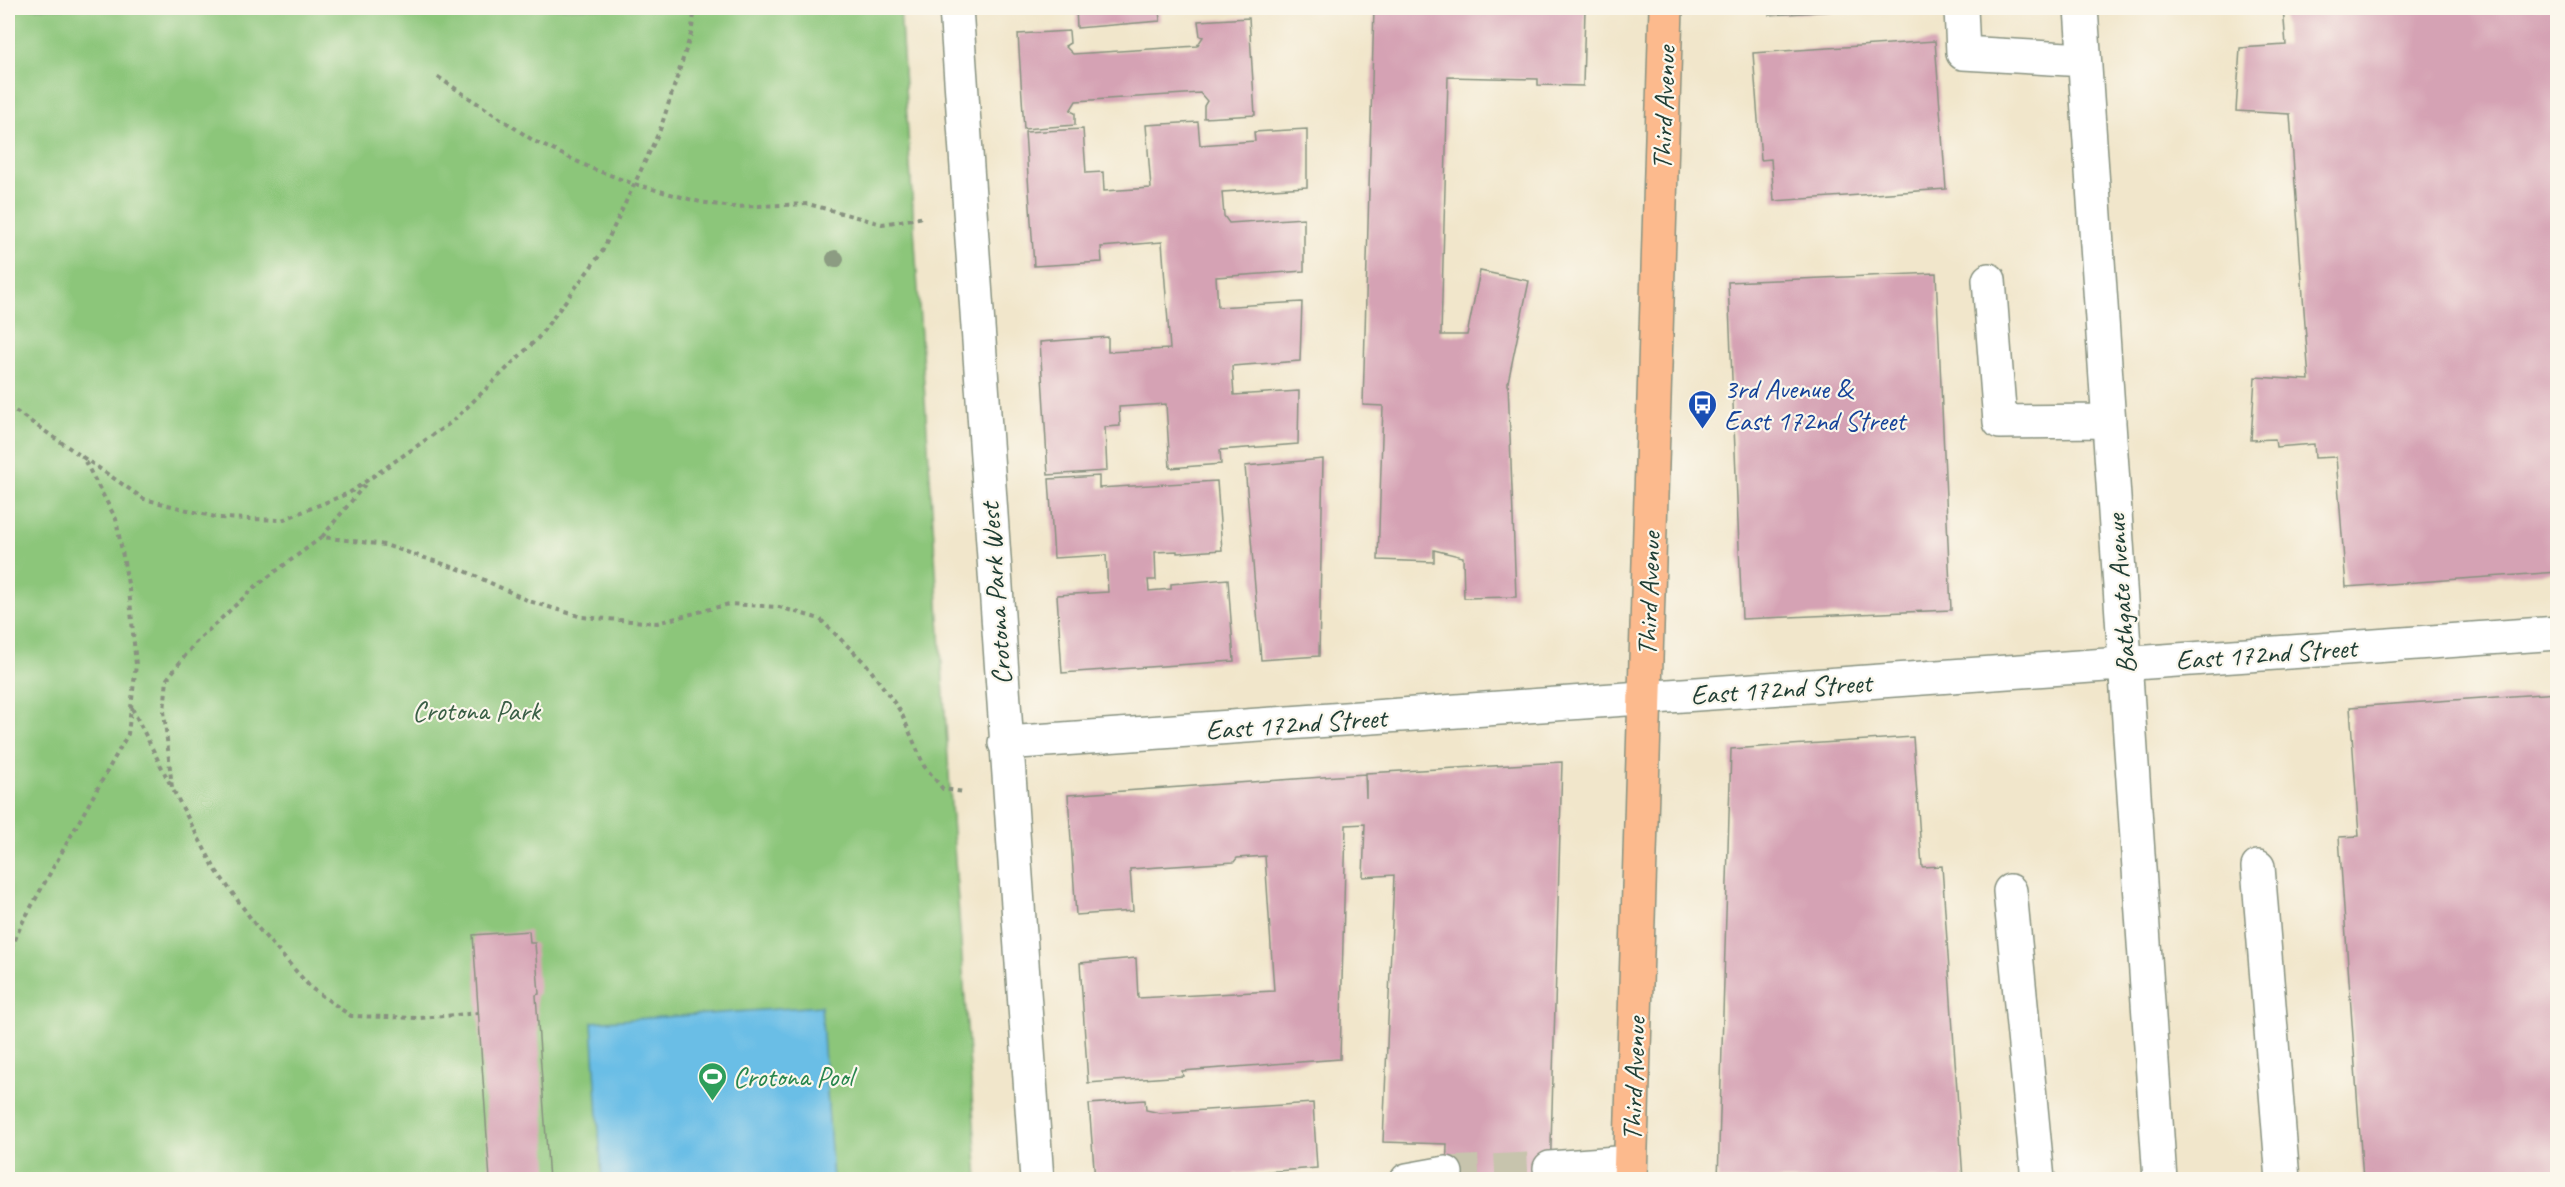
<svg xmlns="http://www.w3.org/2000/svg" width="2565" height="1187" font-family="Caveat,sans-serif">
<rect width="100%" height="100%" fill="#fbf7ec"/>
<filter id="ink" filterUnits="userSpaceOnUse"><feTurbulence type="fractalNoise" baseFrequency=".0167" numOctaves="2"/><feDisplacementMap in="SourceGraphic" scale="12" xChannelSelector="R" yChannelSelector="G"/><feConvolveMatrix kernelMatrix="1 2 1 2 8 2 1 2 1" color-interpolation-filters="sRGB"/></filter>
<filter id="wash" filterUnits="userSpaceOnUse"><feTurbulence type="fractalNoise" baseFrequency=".008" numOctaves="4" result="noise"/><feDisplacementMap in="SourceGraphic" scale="24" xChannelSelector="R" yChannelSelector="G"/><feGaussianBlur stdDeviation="1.35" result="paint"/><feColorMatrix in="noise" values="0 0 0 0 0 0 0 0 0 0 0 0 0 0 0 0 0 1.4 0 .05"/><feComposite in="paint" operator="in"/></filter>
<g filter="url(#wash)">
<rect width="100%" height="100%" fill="#f1e6cb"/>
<path fill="#8cc67a" stroke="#568257" stroke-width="1.5" d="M8,8H900L951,805L978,1179H8Z"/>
<path fill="#6abee6" stroke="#447e8d" stroke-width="1.5" d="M821,1006L833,1179H602L592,1022Z"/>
<g id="blocks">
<path fill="#d5a2b4" d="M1076,8H1159L1160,21L1077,28Z
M1374,8H1585L1583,86L1538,85V79L1448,77L1441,335H1467L1480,271L1529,281L1508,382L1516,597L1464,598L1463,557L1434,550V562L1378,560L1383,406L1363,405Z
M1769,8H1868V9L1769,15Z
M2283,8H2558V572L2346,587L2336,457L2315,458L2314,444L2276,447L2275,439L2251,440L2255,377L2309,380L2290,114L2236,111L2240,48L2286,45Z
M1249,18L1255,115L1204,118V106L1207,101L1200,93L1076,101L1070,111L1075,113V125L1024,129L1018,34L1069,31L1070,43L1065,46L1073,54L1197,46L1203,37L1200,36L1198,21Z
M1935,41L1946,189L1774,201L1771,159L1761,160L1753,53Z
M1198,122L1200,145L1255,141L1254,132L1307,129V187L1222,192L1224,216L1229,223L1304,218V271L1216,277L1218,307L1302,302L1300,361L1232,366L1234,395L1299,391L1298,444L1220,450L1221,464L1170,468L1166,404L1119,407L1120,426L1105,427L1107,471L1048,475L1040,342L1108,337V352L1170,349L1162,242L1101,247L1102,262L1034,266L1025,132L1083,129L1086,173L1103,172L1104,191L1151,188L1146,125Z
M1936,273L1951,610L1742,619L1728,282Z
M1323,459L1319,656L1261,660L1245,466Z
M1099,476V488L1217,481L1222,550L1177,553V551L1155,552L1156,580H1148L1149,591L1171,589V584L1228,579L1234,661L1062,673L1057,595L1108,592L1106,555L1054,558L1049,479Z
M2558,693V1180H2363L2339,837L2359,836L2350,707Z
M1913,737L1922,867L1942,866L1963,1180H1718L1731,749Z
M1562,762L1550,1180H1446L1447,1144L1383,1142L1394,875L1363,877L1365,824L1346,825L1340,1059L1182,1071L1183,1076L1088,1083L1080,963L1136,958L1138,998L1274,991L1265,856L1237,858L1234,862L1130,869L1133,911L1076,915L1068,795L1365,774L1366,798V773Z
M529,931L530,943H535L539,994L536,995L549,1180H490L473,935Z
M1145,1100L1146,1110L1160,1113L1313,1103L1317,1168L1234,1174L1235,1180H1182V1177L1095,1180L1089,1104Z"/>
</g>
</g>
<g filter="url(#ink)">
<use href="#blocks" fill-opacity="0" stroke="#889280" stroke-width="1.5"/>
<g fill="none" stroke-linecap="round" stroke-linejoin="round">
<path stroke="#c7c4ad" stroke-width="33" stroke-dasharray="33 16" stroke-linecap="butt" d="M1446,1173L1550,1168"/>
<defs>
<path id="minor" d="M956,8L1037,1180
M1961,8L1963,53L2084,60
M2081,8L2160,1180
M1989,280L2000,422L2109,421
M1005,743L2558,633
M2258,867L2283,1180
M2010,891L2038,1180
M1550,1168L1630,1162
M1407,1180L1446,1173"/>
<path id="major" d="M1630,1180L1666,8"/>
</defs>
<use href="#minor" stroke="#889280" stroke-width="36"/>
<use href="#major" stroke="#889280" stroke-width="36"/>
<path stroke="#889280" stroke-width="4" stroke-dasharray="4.5 4.5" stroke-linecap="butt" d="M438,77L534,141L593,169L634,184L700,202L732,207L808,204L882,224L925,217
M8,406L144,499L219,518L282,520L349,493L453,421L538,338L602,252L660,130L691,34L695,8
M322,537L367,482
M132,708L170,784
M8,957L21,925L128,734L136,665L129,589L116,519L82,456
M479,1013L420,1018L351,1016L311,988L257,927L215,869L172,788L164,711L167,679L195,643L256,586L322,537L385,545L465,571L529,601L582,617L657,623L729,604L779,607L820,619L867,665L901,712L924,766L943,789L964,792"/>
<use href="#minor" stroke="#fff" stroke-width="33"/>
<use href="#major" stroke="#fcba8d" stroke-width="33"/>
</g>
<circle fill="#8c9c82" cx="835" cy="259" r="9"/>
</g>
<defs>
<symbol id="bus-pin" viewBox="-11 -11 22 30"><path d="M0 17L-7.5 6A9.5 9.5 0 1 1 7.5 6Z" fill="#1a4fb4" stroke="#fbf7ec"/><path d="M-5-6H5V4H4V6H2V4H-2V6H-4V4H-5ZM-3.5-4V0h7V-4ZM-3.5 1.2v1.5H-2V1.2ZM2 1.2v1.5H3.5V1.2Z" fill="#fff"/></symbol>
<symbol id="stadium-pin" viewBox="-11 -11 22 30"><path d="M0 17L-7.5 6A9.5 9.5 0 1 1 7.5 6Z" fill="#2e9e5b" stroke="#fbf7ec"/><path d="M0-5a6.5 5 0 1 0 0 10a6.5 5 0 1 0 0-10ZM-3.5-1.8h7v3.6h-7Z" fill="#fff"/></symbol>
</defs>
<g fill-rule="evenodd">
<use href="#bus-pin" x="1686" y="388" width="33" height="45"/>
<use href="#stadium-pin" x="696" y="1060" width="33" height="45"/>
</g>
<g text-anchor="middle" stroke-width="4.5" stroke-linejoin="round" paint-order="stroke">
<g font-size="28" fill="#1f3d34" stroke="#fbf7ec">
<text transform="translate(1663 108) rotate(-88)" y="10">Third Avenue</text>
<text transform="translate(995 594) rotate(-94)" y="10">Crotona Park West</text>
<text transform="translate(1648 594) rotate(-88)" y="10">Third Avenue</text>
<text transform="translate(2120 594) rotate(-94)" y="10">Bathgate Avenue</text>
<text transform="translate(2266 653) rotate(-4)" y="10">East 172nd Street</text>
<text transform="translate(1781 688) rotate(-4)" y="10">East 172nd Street</text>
<text transform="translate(1296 723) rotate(-4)" y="10">East 172nd Street</text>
<text transform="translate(1633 1079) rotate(-88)" y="10">Third Avenue</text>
</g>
<g font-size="28" fill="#164399" stroke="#fbf7ec" text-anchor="start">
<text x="1724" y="398">3rd Avenue &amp;<tspan x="1724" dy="32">East 172nd Street</tspan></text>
</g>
<g font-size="28" fill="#3a5f46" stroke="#fbf7ec">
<text x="476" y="720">Crotona Park</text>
</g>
<g font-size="28" fill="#27864d" stroke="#fbf7ec" text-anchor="start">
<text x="733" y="1086">Crotona Pool</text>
</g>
</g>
<rect width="2565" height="1187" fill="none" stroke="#fbf7ec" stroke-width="30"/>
</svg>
